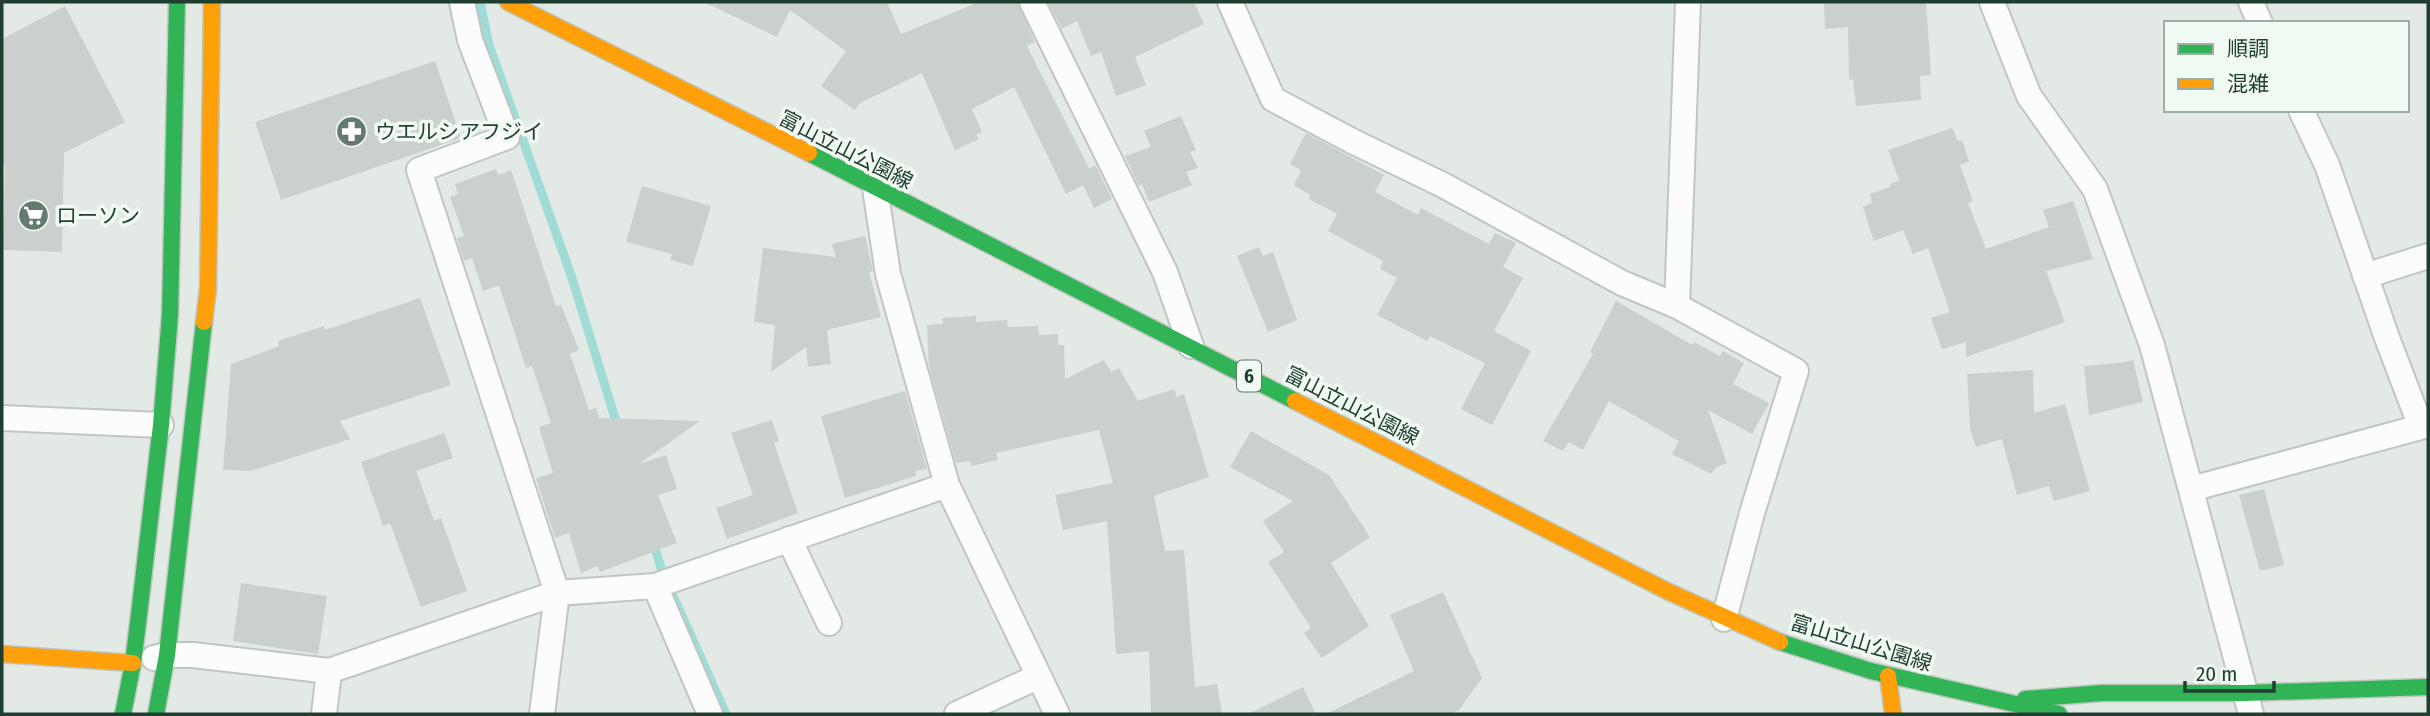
<svg xmlns="http://www.w3.org/2000/svg" width="2430" height="716" font-family="'Fira Sans Condensed','Noto Sans JP',sans-serif">
<rect width="100%" height="100%" fill="#e3e9e5"/>
<g fill="none" stroke-linecap="round" stroke-linejoin="round">
<path stroke="#a0dcd7" stroke-width="9" d="M480,2L489,45L572,278L618,428
M653,542L662,571L726,714"/>
</g>
<path fill="#cad0cd" d="M704,2H887L901,34L979,2H1017L1035,42L1027,46L1089,168L1096,166L1112,199L1094,208L1083,185L1066,194L1014,87L972,109L982,132L976,135L979,139L955,150L922,73L860,103L855,110L821,86L846,51L790,10L777,37Z
M1048,2H1194L1204,24L1135,57L1146,85L1116,96L1101,52L1091,56L1077,21L1062,29Z
M1824,2H1926L1931,75L1920,76L1921,100L1856,106L1853,79L1849,80L1848,27L1825,29Z
M65,6L125,122L64,153L62,252L3,250L5,165L2,166V39Z
M435,61L461,138L281,200L255,122Z
M1181,116L1196,150L1190,152L1198,168L1186,172L1192,185L1149,202L1142,184L1139,186L1125,156L1151,147L1144,131Z
M1952,128L1958,141L1962,140L1969,161L1960,165L1973,201L1968,203L1986,249L2049,227L2043,210L2073,201L2093,259L2046,271L2065,322L1966,357V342L1942,349L1931,318L1950,312L1928,248L1913,254L1903,230L1874,241L1863,207L1872,203L1870,194L1890,187V184L1899,180L1888,150Z
M1306,133L1384,175L1375,192L1418,215L1421,208L1489,244L1495,233L1516,243L1503,267L1523,278L1494,331L1531,351L1492,425L1461,409L1485,363L1430,336L1427,341L1377,315L1397,278L1380,269L1383,261L1328,231L1337,214L1309,199L1310,195L1294,185L1301,170L1290,164Z
M496,169L498,175L511,170L556,306L561,305L579,350L570,354L589,410L596,408L599,418L700,421L639,464L666,455L677,489L658,495L677,543L600,572L597,566L581,573L569,533L555,538L536,478L553,473L539,427L551,423L532,366L526,368L499,285L483,291L472,258L464,261L457,238L464,236L450,197L458,194L455,184Z
M642,186L711,206L693,266L670,260L672,254L626,242Z
M865,236L873,271L869,272L881,317L827,330L831,364L808,367L806,347L771,372L775,325L754,322L763,248L836,257L832,244Z
M1259,247L1263,256L1273,252L1297,320L1268,332L1237,256Z
M420,298L451,385L340,421L350,439L251,471L223,470L231,364L279,346L278,341L324,326L325,330Z
M1616,301L1692,345L1694,342L1720,356L1723,351L1744,363L1733,384L1769,403L1752,434L1708,410L1727,463L1715,468L1711,474L1672,454L1679,441L1609,401L1583,450L1569,442L1563,451L1543,441L1593,354L1590,352Z
M976,316V322L1007,320L1008,327L1038,326L1039,335L1058,334V345H1064L1065,379L1104,360L1111,372L1119,368L1138,401L1174,389L1177,397L1184,394L1209,477L1154,496L1165,551L1184,550L1195,687L1217,684L1222,714H1151L1149,651L1116,654L1107,521L1063,530L1055,495L1113,483L1099,430L996,453L998,460L971,466L970,461L956,463L929,367L927,325L943,324L942,318Z
M2133,360L2143,402L2089,415L2084,366L2119,363Z
M2033,370L2034,413L2065,404L2090,491L2054,501L2049,486L2017,495L2002,439L1976,447L1970,429L1967,374Z
M905,391L927,469L915,471L916,476L845,498L821,416Z
M772,420L779,441L774,443L798,513L727,539L716,508L753,495L731,433Z
M1251,431L1329,475L1370,537L1331,563L1369,626L1322,658L1304,633L1311,628L1268,562L1284,552L1263,521L1293,501L1230,467Z
M444,433L453,458L416,471L434,521L441,518L467,591L421,607L390,523L383,526L361,462Z
M2264,489L2284,565L2260,571L2239,495Z
M241,583L327,596L318,654L233,641Z
M1443,592L1482,678L1459,710L1451,714H1326L1414,671L1390,615Z
M1303,687L1316,714H1248Z"/>
<g fill="none" stroke-linecap="round" stroke-linejoin="round">
<defs>
<path id="street" d="M462,2L470,40L507,137L419,170L557,593L542,714
M1032,2L1165,272L1191,346
M1230,2L1273,99L1354,142L1443,185L1622,283L1677,306L1796,371L1752,513L1724,619
M1992,2L2029,96L2095,189L2152,345L2251,714
M2251,2L2260,23
M2301,110L2327,165L2387,338L2421,427
M875,188L888,274L947,485L1057,714
M2365,276L2428,256
M1677,306L1688,2
M2,418L161,425
M2191,489L2428,425
M789,539L829,623
M655,586L710,714
M154,658L167,655H193L329,671L557,593L655,586L947,485
M324,714L329,671
M957,714L1037,677"/>
<path id="fast" d="M809,153L1295,401
M1780,642L1871,671L2059,714
M2025,699L2102,693H2245L2428,687
M123,714L133,663L139,615L161,425L170,315L177,2
M156,714L167,655L204,322"/>
<path id="slow" d="M508,2L809,153
M204,322L208,289L212,2
M1295,401L1667,591L1780,642
M2,654L133,663
M1888,676L1893,714"/>
</defs>
<use href="#street" stroke="#c0c6c2" stroke-width="28"/>
<use href="#fast" stroke="#bfc7c2" stroke-width="19"/>
<use href="#slow" stroke="#bfc7c2" stroke-width="19"/>
<use href="#street" stroke="#fbfcfb" stroke-width="24"/>
<use href="#fast" stroke="#30b455" stroke-width="16"/>
<use href="#slow" stroke="#ff9f0a" stroke-width="16"/>
</g>
<defs>
<symbol id="pharmacy-disc" viewBox="-11 -11 22 22"><circle r="9.5" fill="#647a6f" stroke="#f1f9f3"/><path d="M-2-6h4v4h4v4h-4v4h-4v-4h-4v-4h4Z" fill="#fff"/></symbol>
<symbol id="supermarket-disc" viewBox="-11 -11 22 22"><circle r="9.5" fill="#647a6f" stroke="#f1f9f3"/><path d="M-6-5.5h2.5l.6 2H6L4.5 2H-2.5L-4.4-4H-6ZM-1.5 3.2a1.3 1.3 0 1 0 .1 0ZM3 3.2a1.3 1.3 0 1 0 .1 0Z" fill="#fff"/></symbol>
</defs>
<g fill-rule="evenodd">
<use href="#pharmacy-disc" x="334" y="114" width="35" height="35"/>
<use href="#supermarket-disc" x="16" y="198" width="35" height="35"/>
</g>
<g text-anchor="middle" stroke-width="7" stroke-linejoin="round" paint-order="stroke">
<rect fill="#f1f9f3" stroke="#5e766a" stroke-width="2" x="1237" y="360.5" width="24" height="31" rx="5"/>
<g font-size="19" font-weight="bold" fill="#1f3e2f">
<text x="1249" y="383">6</text>
</g>
<g font-size="21" fill="#1f3e2f" stroke="#f1f9f3" text-anchor="start">
<text x="375" y="139">ウエルシアフジイ</text>
<text x="56" y="223">ローソン</text>
</g>
<g font-size="21" fill="#1f3e2f" stroke="#f1f9f3">
<text transform="translate(846 150) rotate(27)" y="7">富山立山公園線</text>
<text transform="translate(1352 406) rotate(27)" y="7">富山立山公園線</text>
<text transform="translate(1861 643) rotate(17)" y="7">富山立山公園線</text>
</g>
</g>
<rect width="2430" height="716" fill="none" stroke="#1f3e2f" stroke-width="7"/>
<rect x="2164" y="21" width="245" height="91" fill="#f1f9f3" stroke="#9daea5" stroke-width="2"/>
<rect x="2178" y="44" width="35" height="10" fill="#30b455" stroke="#9daea5" stroke-width="2"/>
<text x="2227" y="56" font-size="21" fill="#1f3e2f">順調</text>
<rect x="2178" y="79" width="35" height="10" fill="#ff9f0a" stroke="#9daea5" stroke-width="2"/>
<text x="2227" y="91" font-size="21" fill="#1f3e2f">混雑</text>
<path d="M2185 681v10h89v-10" fill="none" stroke="#1f3e2f" stroke-width="3.5"/>
<text x="2196" y="681" font-size="21" fill="#1f3e2f" stroke="#f1f9f3" stroke-width="5" paint-order="stroke">20 m</text>
</svg>
